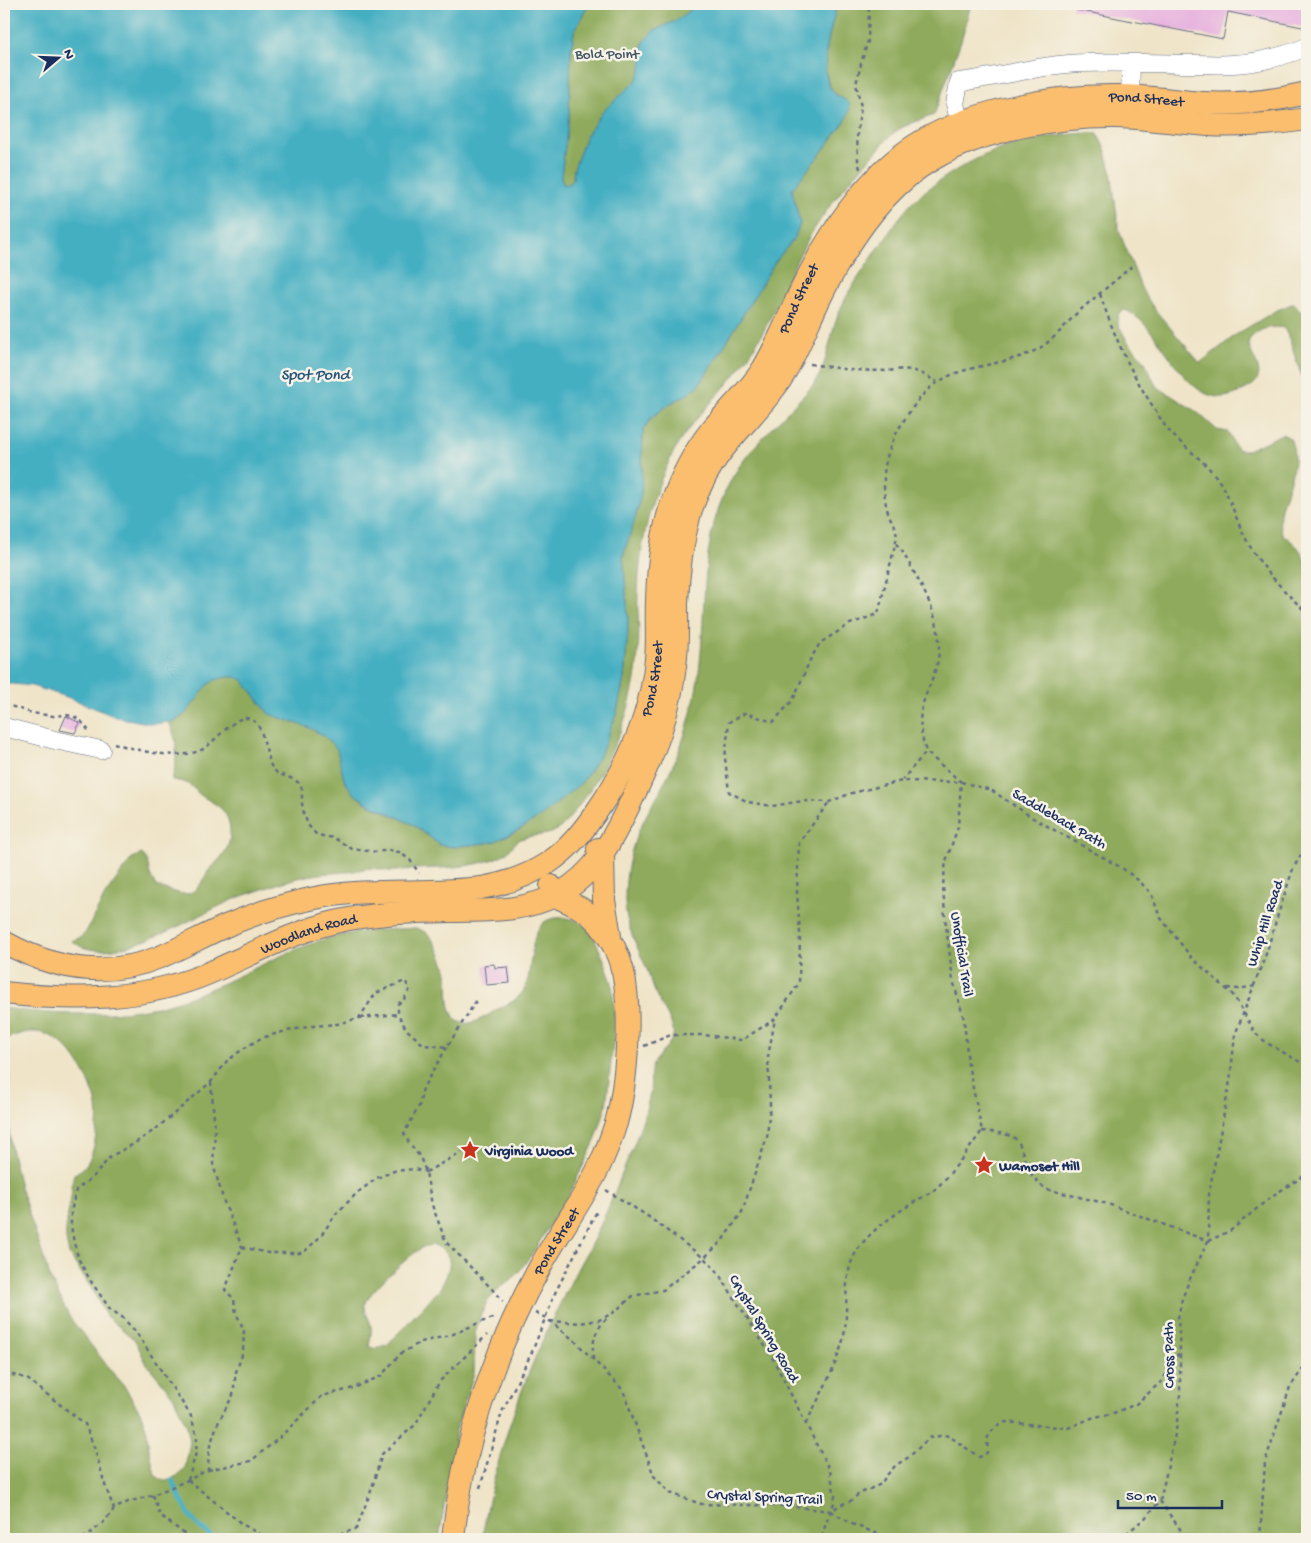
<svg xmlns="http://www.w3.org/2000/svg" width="1311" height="1543" font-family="'Gochi Hand',sans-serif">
<rect width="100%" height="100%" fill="#f7f3e8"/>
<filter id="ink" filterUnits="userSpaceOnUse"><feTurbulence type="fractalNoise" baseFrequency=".02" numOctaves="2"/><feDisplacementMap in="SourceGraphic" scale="10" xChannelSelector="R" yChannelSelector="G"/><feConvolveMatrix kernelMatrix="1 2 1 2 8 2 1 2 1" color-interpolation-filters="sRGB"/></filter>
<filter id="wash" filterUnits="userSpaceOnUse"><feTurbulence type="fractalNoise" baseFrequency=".0096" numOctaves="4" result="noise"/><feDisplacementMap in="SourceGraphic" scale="20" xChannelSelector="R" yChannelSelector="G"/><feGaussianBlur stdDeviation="1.12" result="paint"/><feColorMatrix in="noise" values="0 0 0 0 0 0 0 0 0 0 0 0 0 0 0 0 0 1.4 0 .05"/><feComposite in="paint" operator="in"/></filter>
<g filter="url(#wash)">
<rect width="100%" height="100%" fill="#efe4c8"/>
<path fill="#8faa5c" stroke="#556c5d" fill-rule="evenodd" d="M587,4H697L692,9L675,21L653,31L643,43L641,70L636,81L586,136L574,169L573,179L568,185L563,184L561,177L569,115L571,51L574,32L587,7Z
M837,4H971L961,41L934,115C921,120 907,124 896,131C889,136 883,144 877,151C847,182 816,220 797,260C781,292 769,327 748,357C728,387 700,411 680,441C666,463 653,498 647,523C642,545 639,568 638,590C637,611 640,631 638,652C635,703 617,748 589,791C580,804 571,818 560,828C548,838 534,833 521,839C514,842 513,847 507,852C502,856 494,859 488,861C464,868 440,868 414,869C408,869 401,871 394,871C388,872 381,869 374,868C366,868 356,871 347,872C336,873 325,873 313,875C292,878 269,887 248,894C206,907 113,974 72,941L81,937L86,932L105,895L132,858L142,854C149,860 147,865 150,874C151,878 154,882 156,886C161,888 182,895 186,894C199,892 203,879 209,870C214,864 221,859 225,852C232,841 232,822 224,812C218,804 209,801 202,796C198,794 196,790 193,788C187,782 180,781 172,780C177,761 179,740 169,723L176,721L186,713L208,685L215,680L226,677H236L243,680L269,714L310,728L324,736L337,748L344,780L354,794L368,804L414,825L440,845L454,847L493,842L517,831L613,723L617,712L624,679L628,631V615L623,556L635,519L641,494L643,430L652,417L671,403L686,395L718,356L775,262L794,239L800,224L792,189L821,153L846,120L844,99C811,84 831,31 837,4Z
M1088,133H1097L1106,151L1111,171L1119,231L1142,290L1155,310L1200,363L1237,334L1275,311L1294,303L1307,319V385C1296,368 1294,346 1284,328C1270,325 1258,329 1249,340C1248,355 1264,367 1257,380C1254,386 1244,390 1238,393C1185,417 1166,327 1125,310L1120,312L1118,315V324L1127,341L1144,360L1156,386L1197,412L1217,430L1228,432L1235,446L1239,450H1248L1282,434L1290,438C1306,473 1268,509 1283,535C1297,545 1301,549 1307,565V1539H482C495,1451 529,1363 570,1284C577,1268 586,1254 594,1239C606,1215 616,1189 626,1164C635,1143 644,1120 649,1098C652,1088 649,1077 652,1067C656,1055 670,1047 673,1036C676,1025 661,1007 657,996C653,989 651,980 648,972C639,949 625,927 625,901C625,874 630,847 643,822C649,809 658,796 664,783C676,761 685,737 691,713C713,634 691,552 732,478C752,443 788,414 815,383C828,363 829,338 838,315C846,293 862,273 875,253C887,236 899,216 914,201C922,193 932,186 941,180C986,148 1033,136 1088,133Z
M563,917L575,920L584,925L593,935L605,962L612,983L614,1004V1035L606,1107L595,1141L568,1197L552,1221L532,1254L518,1273L510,1281L502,1285L487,1302L480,1317L475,1333L474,1374L457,1426L439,1539H4V1051L9,1073L8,1119L11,1148L20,1187L51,1280L70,1318L112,1372L123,1384L141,1414L147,1431L148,1444L155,1475L163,1481H167L179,1475L185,1468L190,1442L187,1426L173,1396L146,1363L135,1340L106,1316L93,1291L69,1254L66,1240V1226L72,1191L71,1186L74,1174C81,1171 87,1165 90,1158C96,1145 100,1115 96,1101C87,1070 60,1021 20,1034C12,1036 5,1038 4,1047V1008C55,1016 115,1017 165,1005C219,991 266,958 319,941C350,931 384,930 416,928C420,930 424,931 427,933C437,943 446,964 448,978C449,990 447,1004 453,1015C461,1031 480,1020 490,1014C499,1007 512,1004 519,996C521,994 523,992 524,990C534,974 527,928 548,920C552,918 558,918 563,917ZM434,1245C458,1254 449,1273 439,1290L388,1344L375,1349L369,1346C370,1339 372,1333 371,1326C370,1319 364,1312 365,1304C367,1293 412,1253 423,1247C426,1246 430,1245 434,1245Z"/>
<path fill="#44afc2" stroke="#306f90" d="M4,4H587V7L574,32L571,51L569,115L561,177L563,184L568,185L573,179L574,169L586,136L593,126L602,112L636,81L641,70L643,43L653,31L675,21L692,9L697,4H837C832,27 814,76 836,95C840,98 845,99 849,103L850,109L846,120L821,153L792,189L800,224L794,239L775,262L718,356L698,386L686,395L671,403L652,417L643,430L641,494L635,519L623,556L628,615V631L624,679L617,712L602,751L591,769L582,782L543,815L517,831L493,842L454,847L440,845L414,825L368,803L354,794L344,780L337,749L324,736L310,728L269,714L243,680L236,677H226L215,680L208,685L186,713L175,721L154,724L116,717L70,698L32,686L4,683Z"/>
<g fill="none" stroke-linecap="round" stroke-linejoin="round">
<path stroke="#44afc2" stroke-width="4.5" d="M172,1480C184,1505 190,1526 217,1539"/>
</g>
<g id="blocks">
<path fill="#e6adde" d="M1073,4H1307V28L1228,12L1223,39L1072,9Z
M66,716L80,723L75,733L60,730Z
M494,964L495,968L508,967L510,983L486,985L484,965Z"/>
</g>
</g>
<g filter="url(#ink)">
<use href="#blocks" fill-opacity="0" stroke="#656e83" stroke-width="1"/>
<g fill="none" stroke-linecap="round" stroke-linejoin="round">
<defs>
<path id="minor" d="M1130,97L1131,63
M960,123L955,104L959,82C1001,77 1042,64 1084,63C1122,61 1160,64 1199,64C1210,64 1222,65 1233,64C1258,63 1284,56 1307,47
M4,727L55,740L101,750"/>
<g id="major">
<path d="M598,849L603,854L604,900L610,936"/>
<path id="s1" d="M4,942C54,970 106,979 160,957C183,947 205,935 228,925C256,913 285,904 315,898C370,887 426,895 481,888C505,884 528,876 548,863C569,849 583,831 597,811C629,765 651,715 656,659C658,640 656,620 657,600C658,568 661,534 672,503C681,477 694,451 712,429C729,409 749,391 763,369C778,344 788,318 800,292C828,235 866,174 922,141C978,109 1054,95 1118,96C1147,96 1175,101 1203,103C1238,105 1273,101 1307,93"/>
<path id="s2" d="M4,993C73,1001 143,1001 209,973C251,955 290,933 335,922C373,913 412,912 452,911C488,910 525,912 558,894C598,873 615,834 634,795C654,753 670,713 675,666C678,645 677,624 677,603C678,573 682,542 690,513C698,488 712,462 729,442C746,421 766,402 781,379C797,353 807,325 820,298C846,245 882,188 933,159C984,129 1059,116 1117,117C1148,118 1178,123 1208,125C1241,127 1274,124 1307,119"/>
<path id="s3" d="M453,1539C463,1443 493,1352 540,1267C558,1234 581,1203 598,1169C605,1154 611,1139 616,1123C627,1083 632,1012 623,972C619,955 610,937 599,924C588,910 571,903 555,896L551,886"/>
</g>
</defs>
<use href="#minor" stroke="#656e83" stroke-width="19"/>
<use href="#major" stroke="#656e83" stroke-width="24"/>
<path stroke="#656e83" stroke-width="2.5" stroke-dasharray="4 4" stroke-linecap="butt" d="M860,169L858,160L857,133L861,107L856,84L862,60L868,41L869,4
M1132,266C1114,282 1095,297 1077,313C1064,326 1054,340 1038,349C1007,366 968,363 938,382C924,390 909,412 901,425C891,442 883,462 884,482C884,493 885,503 888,512C891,521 896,527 897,537L878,614L850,624L820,643L810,660L793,700L773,722L745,713L729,722L725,758L729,792L748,802L772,806L803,801L829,802L852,793L902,781L961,782L991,790L1033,818L1122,868L1138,880L1151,893L1160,917L1192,958L1233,995L1243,1011L1255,1033L1267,1043L1307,1066
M1100,294C1114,336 1131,374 1156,411C1160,418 1165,427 1171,433C1186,449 1204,460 1217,478C1230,495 1235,518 1245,537C1260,567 1283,590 1307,613
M810,364L850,370L887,371L904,369L919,372L937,382
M896,544L901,549C917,578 941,615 939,648C939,670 927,687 922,707C918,722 922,738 926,752L902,780
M4,704L32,713L53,716L66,715L73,716L81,721L89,731
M114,743C139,751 182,762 205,748C214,741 235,718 244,718C253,717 258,725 261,731L271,766L277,773L293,779L299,783L302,789V804L304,814L308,825L313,831L317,835L334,838L352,849L377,852L388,850L399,852L410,860L419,873
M1227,988L1238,989L1255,986
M360,1018L398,1014
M644,1046L671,1035H704L742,1040L775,1019L799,983L800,933L797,892L799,843L829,802
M447,1047L423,1088L419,1106L404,1133L409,1143L420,1157L426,1172L432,1205L446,1242L492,1289L503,1302
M211,1082L215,1130L213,1164L224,1202L242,1247
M982,1131C991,1132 1004,1133 1013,1137C1024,1144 1022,1159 1028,1169C1033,1177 1039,1184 1046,1189L1108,1204L1208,1241
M426,1172L462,1152
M606,1190L646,1215L704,1258L717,1271L772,1357L830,1471L835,1496L834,1503L826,1523L823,1533V1539
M1208,1241L1230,1231L1272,1196L1307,1174
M242,1247L268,1253H303L320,1237L336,1214L357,1193L377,1178L394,1171L414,1169L426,1172
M535,1313L546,1318L575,1341L623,1390L654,1476L670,1493L701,1504L788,1506L831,1511L840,1505L849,1502L859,1494L881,1484L886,1476L896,1465L909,1457L929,1438L944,1435L949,1436L979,1457C993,1454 985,1446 988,1437C991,1430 999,1424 1006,1422L1068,1428L1094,1417L1111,1414L1136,1404L1162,1381L1180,1351
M550,1321L580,1323L599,1320L613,1313L633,1296L663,1290L704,1258L722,1241L742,1212L767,1137L770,1104L768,1057L775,1019
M593,1359C592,1341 595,1329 609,1316
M4,1373L26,1378L85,1424L95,1450L105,1485L114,1509
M806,1423C820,1396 835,1369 843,1340C850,1312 841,1279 855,1254C868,1232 891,1217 911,1204C919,1199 927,1195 934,1190C953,1173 967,1151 982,1131L968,1064L964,1019L953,980L945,917L943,885L946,861L958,827L961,782L926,752
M208,1470L251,1461L279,1438L322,1396L354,1388L381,1376L400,1354L421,1342L451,1335L481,1322L496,1317
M188,1480L196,1453L197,1438L191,1416L136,1332L122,1317L110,1309L90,1280L79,1260L74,1243L71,1226V1212L76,1190L95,1175L111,1156L132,1145L156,1129L211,1082L227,1061L243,1049L261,1038L286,1031L313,1026L337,1024L359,1018L376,993L405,981L410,989L404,999L398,1004V1014L406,1029L424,1045L447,1047L476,1001
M188,1480L242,1524L266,1538L272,1539
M480,1488L502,1412L532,1352L555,1293L597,1211
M153,1495L160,1515L191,1539
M1160,1501L1187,1539
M831,1511L852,1524L891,1539
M83,1539L103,1523L114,1509L128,1502L153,1495L188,1480L208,1470L209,1449L217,1425L233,1395L236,1372L243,1352L244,1330L236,1313L234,1299L225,1290L242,1247
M324,1539L356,1529L371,1491L382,1454L415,1425L440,1381L487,1335
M1120,1539L1145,1518L1160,1501L1176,1430L1180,1395V1351L1178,1318L1182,1299L1189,1281L1208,1241L1209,1193L1230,1081L1235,1035L1266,954L1279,911L1293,869L1307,844
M1260,1539L1265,1462L1290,1387L1307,1363"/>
<use href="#minor" stroke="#fff" stroke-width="18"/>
<use href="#major" stroke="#fabe6e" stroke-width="22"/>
</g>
</g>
<defs>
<symbol id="sight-bare" viewBox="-9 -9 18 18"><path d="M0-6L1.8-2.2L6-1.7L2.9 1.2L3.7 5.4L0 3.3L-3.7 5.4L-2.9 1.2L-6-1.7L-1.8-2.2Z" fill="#c8321e" stroke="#f7f3e8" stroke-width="2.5" paint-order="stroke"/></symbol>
</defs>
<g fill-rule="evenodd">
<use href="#sight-bare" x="456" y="1136" width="28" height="28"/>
<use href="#sight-bare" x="970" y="1151" width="28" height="28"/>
</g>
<g text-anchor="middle" stroke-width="5" stroke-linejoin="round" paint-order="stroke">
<g font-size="15" fill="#415460" stroke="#f7f3e8">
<text x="607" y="58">Bold Point</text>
</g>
<g font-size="15" fill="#1b2f5e" stroke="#f7f3e8">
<text dy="5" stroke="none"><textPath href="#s1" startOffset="1639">Pond Street</textPath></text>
<text dy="5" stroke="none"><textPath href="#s1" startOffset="1204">Pond Street</textPath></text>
<text dy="5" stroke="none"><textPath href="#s1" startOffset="784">Pond Street</textPath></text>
<text transform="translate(1060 818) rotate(30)" y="5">Saddleback Path</text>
<text transform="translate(1264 923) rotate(-72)" y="5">Whip Hill Road</text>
<text dy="5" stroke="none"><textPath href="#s2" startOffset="316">Woodland Road</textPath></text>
<text transform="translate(963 954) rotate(81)" y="5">Unofficial Trail</text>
<text dy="5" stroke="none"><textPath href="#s3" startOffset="318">Pond Street</textPath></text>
<text transform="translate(765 1328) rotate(59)" y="5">Crystal Spring Road</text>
<text transform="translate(1168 1355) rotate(-91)" y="5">Cross Path</text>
<text transform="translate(765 1496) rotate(3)" y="5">Crystal Spring Trail</text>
</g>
<g font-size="15" font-weight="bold" fill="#1b2f5e" stroke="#f7f3e8" text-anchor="start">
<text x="485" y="1155">Virginia Wood</text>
<text x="999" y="1170">Wamoset Hill</text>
</g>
<g font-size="16" font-style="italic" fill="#27557c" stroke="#f7f3e8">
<text x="315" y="379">Spot Pond</text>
</g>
</g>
<rect width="1311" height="1543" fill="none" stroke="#f7f3e8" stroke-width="20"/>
<g transform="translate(58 58) rotate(71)" stroke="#f7f3e8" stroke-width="4" paint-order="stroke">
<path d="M0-4L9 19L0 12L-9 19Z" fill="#1b2f5e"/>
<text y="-8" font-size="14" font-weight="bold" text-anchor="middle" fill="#1b2f5e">N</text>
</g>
<path d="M1118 1500v8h104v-8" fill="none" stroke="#1b2f5e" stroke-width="2.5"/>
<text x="1126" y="1500" font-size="15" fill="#1b2f5e" stroke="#f7f3e8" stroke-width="4" paint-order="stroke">50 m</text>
</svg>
